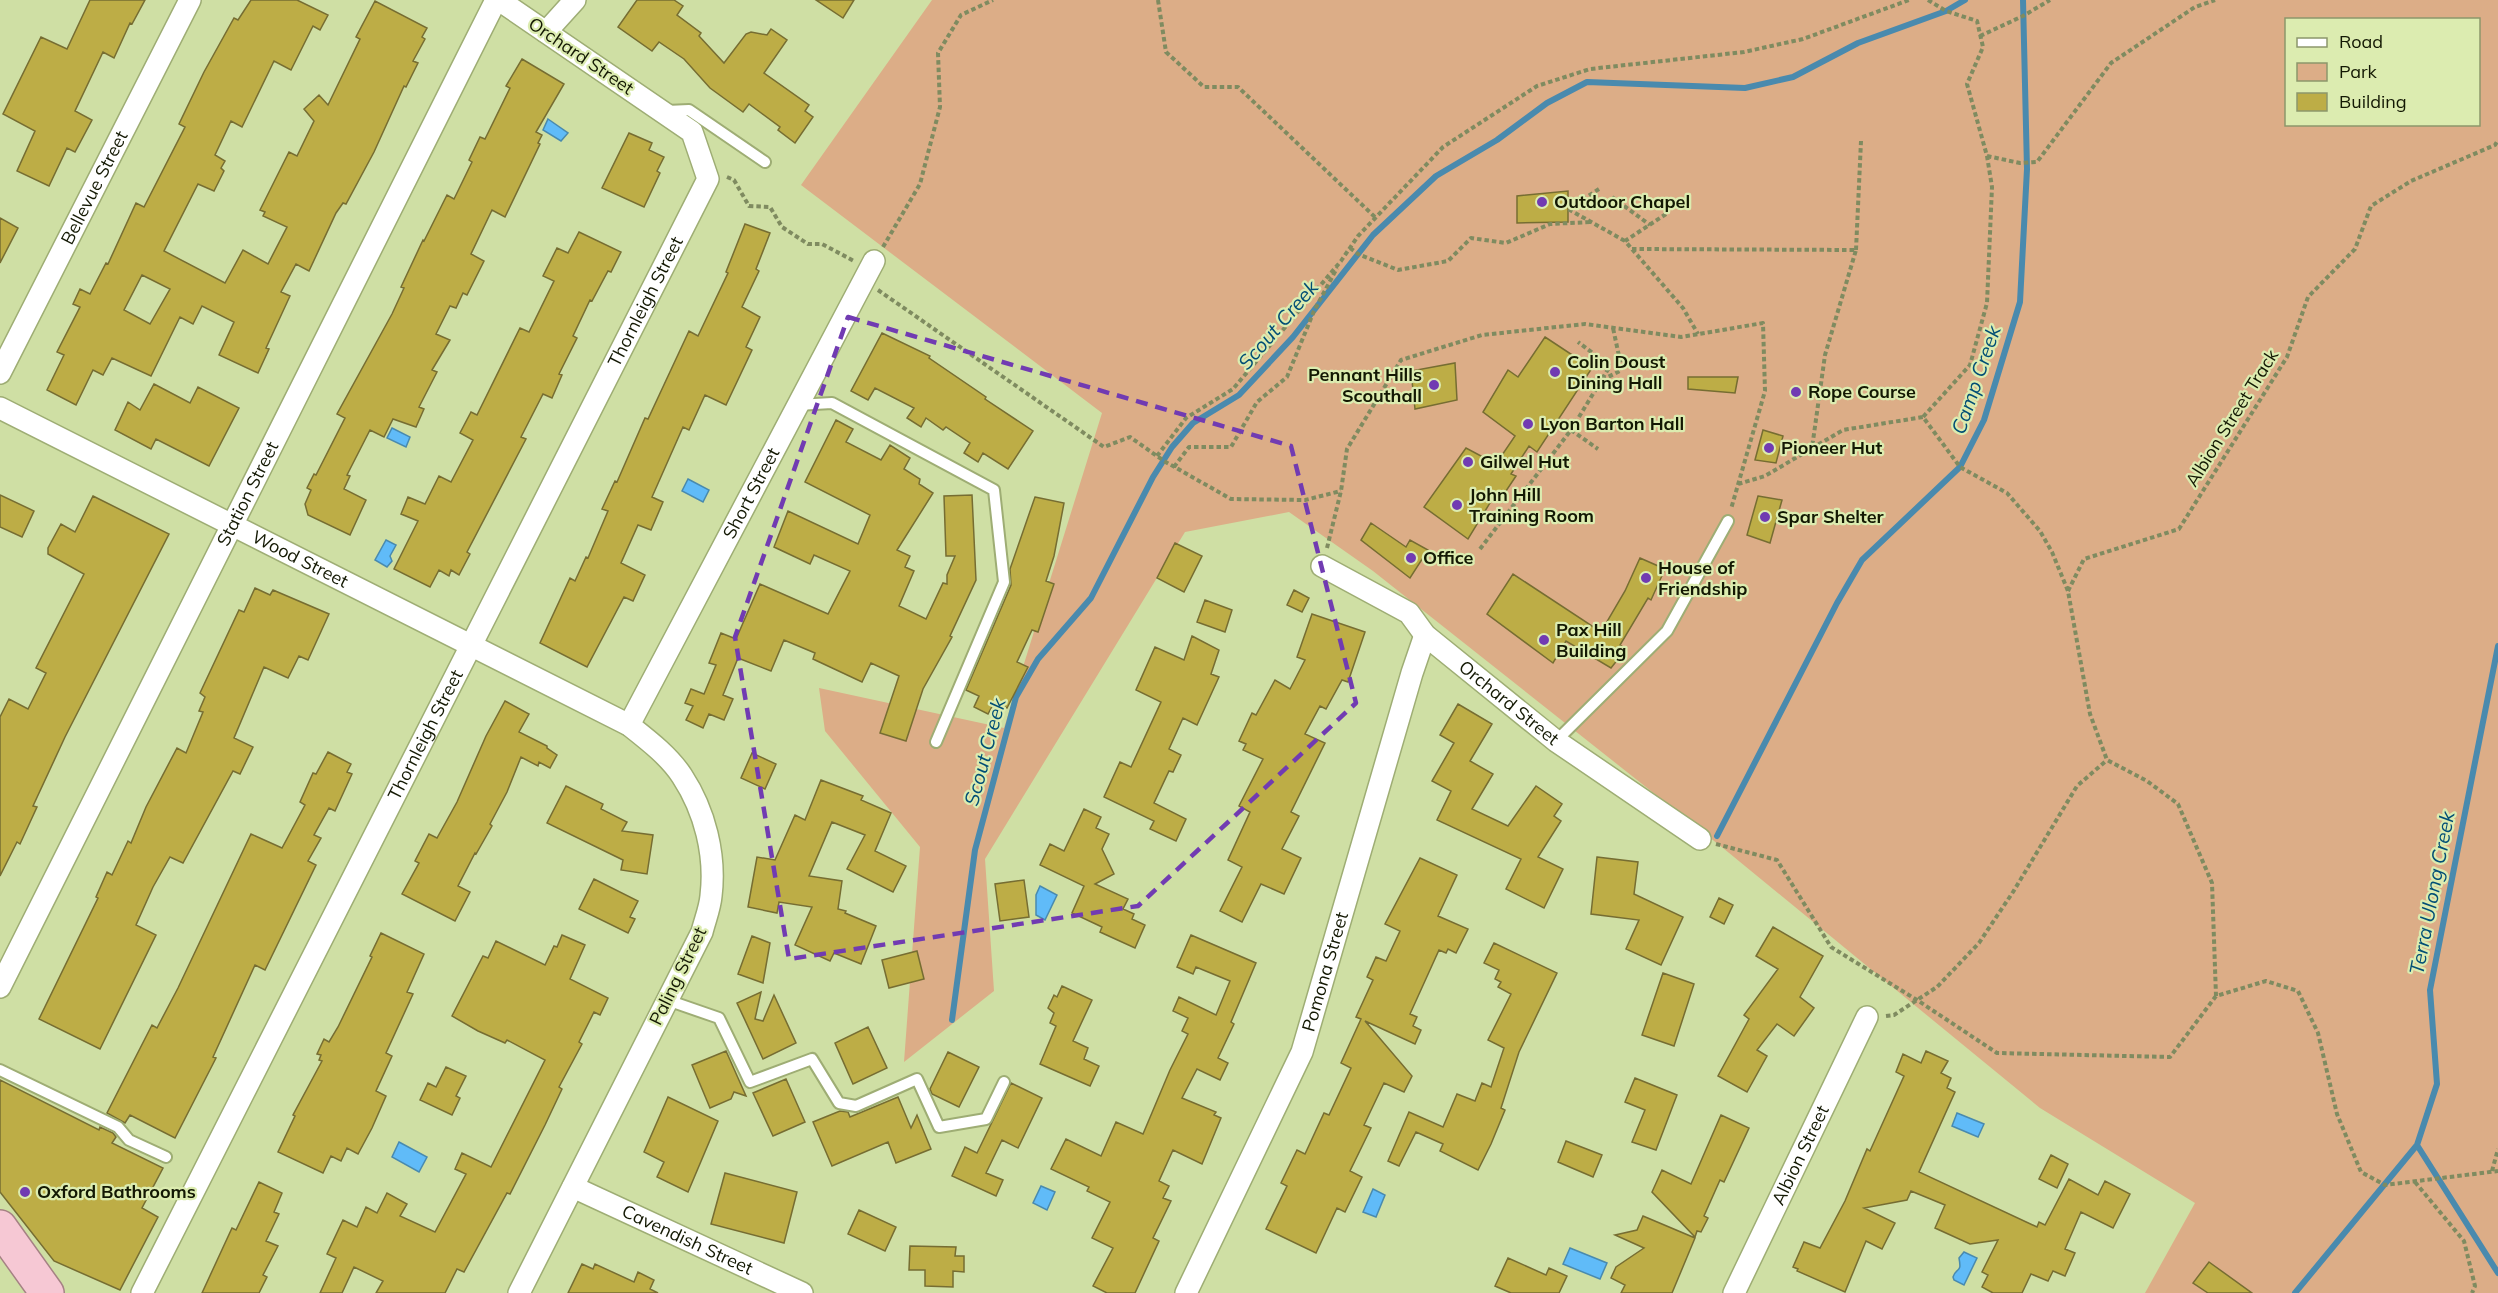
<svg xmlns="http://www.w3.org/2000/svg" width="2498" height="1293" font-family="Mulish,sans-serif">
<rect width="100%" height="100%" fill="#cfdfa4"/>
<path fill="#dcad87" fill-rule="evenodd" d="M932,0H2498V1293H2145L2195,1203L2040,1108L1723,848L1373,571L1289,512L1185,532L985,859L994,991L904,1062L920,847L825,731L819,688L1004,728L1102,413L801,185ZM2286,20H2478V124H2286Z"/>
<path fill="#60bbf8" stroke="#498aae" stroke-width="1.5" d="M548,119L568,133L561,141L543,130Z
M392,428L410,437L406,447L387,438Z
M688,479L709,490L703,502L682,491Z
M386,540L396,545L390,556L392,561L387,567L375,560Z
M1040,886L1057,895L1045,920L1036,915V895Z
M1957,1113L1984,1124L1978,1137L1952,1126Z
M399,1142L427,1157L419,1172L392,1157Z
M1041,1186L1055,1192L1047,1210L1033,1203Z
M1373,1189L1385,1195L1376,1217L1363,1212Z
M1570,1248L1607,1263L1600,1279L1563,1264Z
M1964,1252L1977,1258L1964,1285L1954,1280L1953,1277C1957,1266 1962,1274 1959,1258Z"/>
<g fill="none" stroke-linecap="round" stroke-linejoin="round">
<path stroke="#498aae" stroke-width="6" d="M1717,836L1837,603L1862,560L1960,467L1984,420L2020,302L2027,169L2023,0
M952,1020L975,850L1016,697L1038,659L1091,598L1153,477L1172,447L1193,423L1239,395L1293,337L1373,235L1436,176L1497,140L1547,103L1587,82L1745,88L1793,77L1858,43L1946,11L1965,0
M2417,1145L2498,1273
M2295,1293L2417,1145L2437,1084L2430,990L2498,646"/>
</g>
<path fill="#bdad46" stroke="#766d32" stroke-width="1.5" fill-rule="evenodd" d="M90,0H145L132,24L130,23L114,58L103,52L75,111L92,120L75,152L67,148L49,186L17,171L35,131L3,114L41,37L67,49Z
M251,0H297L328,15L320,30L313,26L291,70L274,61L242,127L231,121L215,155L225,161L221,168L224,171L214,191L198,184L164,251L225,283L243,250L268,264L287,227L263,216L265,212L260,210L289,152L297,156L314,121L304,109L319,95L328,105L360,39L356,37L375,1L427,28L422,37L425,39L413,61L418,63L406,87L404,86L374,152L346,204L343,203L336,213L309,271L296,264L281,292L290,296L266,348L269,349L258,373L219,355L234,322L202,306L193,324L180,317L151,376L112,358L103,375L93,370L76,405L47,390L64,355L57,352L80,307L73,304L80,289L90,294L106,263L108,264L136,203L144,207L185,127L179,124L204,72L234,18L238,20ZM142,275L170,289L150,324L124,310Z
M637,0H674L683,6L677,15L701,33L699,36L724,63L746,34L751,32L767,35L771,29L787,40L764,73L809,105L805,111L813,117L795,143L778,130L780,127L749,104L743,112L710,88L684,59L659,42L652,51L618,27Z
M816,0H854L843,18Z
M522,59L564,84L536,132L542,135L538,143L540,144L505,217L492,210L471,254L484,261L467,295L463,293L456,308L450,306L436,334L450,340L432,370L437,372L419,407L424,409L416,427L393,419L384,437L370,430L347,475L350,476L344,489L366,500L350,535L308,515L305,504L311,490L307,488L314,474L316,475L345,418L337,414L392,314L404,288L401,287L423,240L424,241L447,195L454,199L472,162L469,160L480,137L485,139L510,88L506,86Z
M629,133L652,143L649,150L664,157L657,171L660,173L644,207L602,188Z
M1568,191V222L1517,223V196Z
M0,218L18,228L0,263Z
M745,224L770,233L756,269L759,271L742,307L760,317L746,347L752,350L726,405L705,395L689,430L683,427L652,497L663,502L651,530L638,525L621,563L645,575L633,601L624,597L587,667L540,643L570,578L575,581L586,557L588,558L608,511L602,509L615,481L617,482L645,418L648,419L689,331L698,336L728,273L726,272Z
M579,232L621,252L611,272L608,271L592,301L590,300L573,336L577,338L559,374L562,375L552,398L543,394L521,437L526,439L467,552L470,554L459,575L451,570L449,576L439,570L430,587L394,569L418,521L401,514L408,497L425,504L439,476L451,482L473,440L460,433L471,412L477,415L520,328L529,332L554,281L543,276L557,248L568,253Z
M882,333L930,356L929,358L986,397L985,399L1033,431L1008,469L983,453L978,462L964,453L970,443L946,427L943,430L926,418L921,427L907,418L914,408L875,388L868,400L851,391Z
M1545,337L1592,368L1537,452L1529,446L1511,474L1516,476L1502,497L1496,493L1468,539L1424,507L1466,448L1496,464L1515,436L1483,412L1508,370L1518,377Z
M1455,363L1457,400L1415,409L1411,371Z
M1688,377H1738L1735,393L1688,389Z
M154,384L190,403L198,387L239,408L209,466L156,439L151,449L115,430L128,402L140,410Z
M836,420L853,429L846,442L881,460L890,445L910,458L904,469L920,479L919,484L933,493L897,550L910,556L905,567L914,571L899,606L926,619L943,583L947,584V575L955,556H946L944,496L972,495L976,580L950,636L952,637L923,689L906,741L880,733L899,676L871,663L862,682L813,659L815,653L784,640L771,671L738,658L723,695L733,699L724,720L709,714L703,728L686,720L693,706L685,703L691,689L704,694L716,665L709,663L721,633L736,639L760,584L828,614L850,571L814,555L810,564L774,547L788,511L858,544L870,515L805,482Z
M1763,430L1783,436L1776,463L1755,460Z
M0,495L34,511L22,537L0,527Z
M93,496L169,534L65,737L33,806L37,807L20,844L17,842L0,876V717L9,699L28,709L46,673L36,668L84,574L48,554V548L61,524L75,532Z
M1758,496L1782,500L1770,543L1747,535Z
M1035,497L1064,503L1054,556L1046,581L1054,584L1038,632L1032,630L1017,662L1028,667L1007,708L995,701L988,714L974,707L979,696L966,690L1011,585L1010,569Z
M1371,523L1406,547L1410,540L1428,550L1410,578L1361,540Z
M1175,543L1202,556L1184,592L1157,578Z
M1640,558L1665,569L1651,600L1648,598L1620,645L1626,649L1611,668L1566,641L1553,663L1487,614L1513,574L1601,632L1625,591Z
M255,588L270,595L273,590L329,614L308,660L299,656L288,678L264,667L234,738L253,747L240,774L233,771L183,863L170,857L153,887L136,925L156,935L100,1049L39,1019L98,898L96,897L107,872L112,875L128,841L131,843L146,807L177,748L186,753L203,712L199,711L205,697L200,693L239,610L244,612Z
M1294,590L1309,598L1302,612L1287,605Z
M1205,600L1232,610L1225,632L1197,622Z
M1312,614L1365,632L1348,682L1342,680L1326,709L1320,706L1305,734L1325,743L1291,812L1299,816L1282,849L1301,858L1284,894L1261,884L1242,922L1220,911L1242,867L1228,860L1250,812L1239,806L1263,759L1243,750L1246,744L1239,741L1252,713L1256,715L1275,680L1290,689L1305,660L1297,657Z
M1192,636L1219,650L1211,674L1219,677L1197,725L1183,718L1169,749L1181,755L1173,772L1169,771L1154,803L1186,819L1176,841L1150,829L1154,821L1104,797L1120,762L1131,767L1161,702L1136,690L1155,647L1184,660Z
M505,701L529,714L519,732L547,746V748L557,755L550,768L539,762L538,766L521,757L507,792L490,824L492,826L476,854L475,853L458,886L470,892L455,921L402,894L419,863L415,861L429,834L437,838L457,802L486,736Z
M1458,704L1492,724L1470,761L1493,774L1472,809L1508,826L1536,786L1562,804L1554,816L1561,821L1538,857L1563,869L1544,908L1506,889L1521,859L1437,820L1451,791L1432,781L1454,743L1440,735Z
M328,752L351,764L347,772L352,774L335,811L329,808L314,835L321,838L308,861L316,865L265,970L255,965L213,1057L216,1058L175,1138L130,1115L125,1123L107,1113L152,1025L157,1028L178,988L251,834L282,848L305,805L300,802L313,773L316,774Z
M752,753L776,764L765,789L741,778Z
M821,780L863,796L861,800L891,813L875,851L906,866L893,892L847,869L865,835L832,822L809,876L842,881L838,909L846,911L845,913L876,926L861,964L834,953L830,961L795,945L812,907L779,902L777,913L748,907L757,857L775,860L795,815L805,820Z
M566,786L603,804L601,809L627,822L622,831L653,835L647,874L621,870L623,860L547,823Z
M1084,809L1101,817L1096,828L1109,834L1102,849L1114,874L1095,884L1128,899L1123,909L1134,914L1132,919L1145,925L1135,948L1100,932L1102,927L1072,913L1084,886L1040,865L1050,844L1064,851Z
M1597,857L1638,862L1634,894L1683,917L1661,965L1626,949L1639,920L1591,914Z
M1420,858L1457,875L1438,916L1468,929L1456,953L1448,949L1446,953L1439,950L1410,1014L1417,1017L1413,1026L1421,1030L1415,1044L1365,1021L1412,1076L1404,1092L1384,1083L1364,1125L1371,1128L1350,1171L1362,1177L1345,1212L1337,1208L1316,1253L1266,1229L1287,1186L1281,1183L1297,1150L1305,1154L1324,1113L1329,1115L1351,1068L1341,1063L1361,1019L1356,1017L1373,980L1367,977L1376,957L1386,961L1400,931L1385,924Z
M594,879L638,901L630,917L635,919L628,933L579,909Z
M1024,880L1029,917L1000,921L995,884Z
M1719,898L1733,905L1724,924L1710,917Z
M1773,927L1823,956L1800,997L1814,1008L1794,1036L1777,1024L1757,1050L1767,1056L1747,1092L1718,1076L1749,1019L1744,1015L1778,969L1756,956Z
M381,933L424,954L407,992L413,994L386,1053L392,1056L376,1091L386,1096L372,1128L358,1154L347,1148L341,1161L331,1156L323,1173L278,1152L295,1116L293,1115L322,1061L319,1060L321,1055L317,1054L324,1039L329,1042L338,1027L372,957L370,956Z
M562,935L585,945L570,979L608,998L600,1015L594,1012L579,1042L582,1044L559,1087L562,1089L545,1125L510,1194L507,1193L464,1272L457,1269L445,1293H376L383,1281L354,1267L342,1293H320L336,1258L327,1254L343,1220L357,1227L366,1207L377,1213L387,1193L407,1204L400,1216L435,1232L466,1174L455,1169L462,1153L491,1167L545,1060L507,1040L505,1043L478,1031L452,1016L483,956L488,958L496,941L545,965L554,946L557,947Z
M1191,935L1256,963L1231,1022L1234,1024L1218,1058L1228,1063L1220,1080L1197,1069L1182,1098L1216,1112L1214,1115L1221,1118L1202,1164L1173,1150L1159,1181L1169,1186L1163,1198L1171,1201L1153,1238L1159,1241L1135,1293H1107L1093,1286L1113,1248L1092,1238L1110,1202L1087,1191L1089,1187L1051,1169L1066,1139L1101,1156L1116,1122L1143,1134L1170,1070L1188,1034L1182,1031L1188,1018L1173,1011L1179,997L1216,1015L1230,981L1196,967L1193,974L1177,967Z
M752,936L770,943L763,983L738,974Z
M1494,943L1557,973L1519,1052L1501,1108L1505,1110L1491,1144L1478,1170L1440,1151L1443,1144L1416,1132L1399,1166L1388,1161L1409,1112L1443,1127L1457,1094L1475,1101L1482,1083L1491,1087L1504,1048L1488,1040L1511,994L1498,987L1501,982L1495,979L1499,970L1484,963Z
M917,951L924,979L889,988L882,960Z
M1663,973L1694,984L1674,1046L1642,1035Z
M1062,986L1092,1000L1073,1041L1088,1048L1084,1059L1099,1066L1090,1086L1040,1064L1056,1026L1050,1023L1054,1013L1048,1008L1054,995L1057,997Z
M761,992L755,1019L763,1021L774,995L796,1043L763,1059L737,1003Z
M868,1027L887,1068L853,1084L835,1043Z
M726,1051L746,1096L734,1092L731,1099L710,1108L692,1065Z
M1926,1051L1948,1061L1941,1073L1951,1078L1947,1088L1955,1092L1919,1172L2037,1227L2039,1222L2045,1225L2069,1179L2098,1195L2105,1181L2130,1194L2113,1228L2081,1212L2065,1249L2075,1253L2065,1276L2053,1271L2048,1281L2031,1274L2022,1293H1993L1982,1287L1988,1275L1982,1272L1998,1240L1970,1244L1935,1228L1945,1205L1911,1191L1907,1200L1864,1208L1895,1223L1882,1249L1866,1241L1845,1292L1797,1271L1798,1269L1793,1267L1804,1242L1820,1248L1845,1201L1867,1149L1870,1151L1904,1076L1896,1072L1903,1054L1921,1063Z
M948,1052L979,1067L959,1107L932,1094L930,1089Z
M446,1067L466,1076L456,1096L460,1098L452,1115L420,1100L428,1083L436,1087Z
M1635,1078L1677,1095L1656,1150L1632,1142L1645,1110L1625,1102Z
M786,1079L805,1122L773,1136L753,1093Z
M0,1080L99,1130L100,1127L113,1133L116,1137L112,1143L163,1168L142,1208L158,1217L120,1290L54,1261L0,1192Z
M1011,1083L1042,1098L1018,1148L1002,1140L986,1173L1003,1180L996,1196L952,1176L965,1147L977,1153Z
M668,1097L718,1121L688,1192L657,1177L664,1162L644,1152Z
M898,1097L911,1128L917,1115L931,1149L896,1163L888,1142L832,1166L813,1122L840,1111L848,1112L850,1117Z
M1721,1115L1749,1128L1724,1182L1720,1180L1704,1216L1708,1218L1701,1232L1697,1231L1695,1237L1652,1192L1662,1170L1691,1184Z
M1566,1141L1602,1155L1593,1177L1558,1162Z
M2051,1155L2068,1164L2057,1188L2039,1179Z
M725,1173L797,1192L784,1243L711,1224Z
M259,1182L282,1193L274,1212L279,1214L266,1241L278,1246L263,1275L267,1277L259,1293H202L232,1228L236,1230Z
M859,1210L896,1227L885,1251L848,1234Z
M1643,1216L1695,1238L1672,1293H1621L1625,1285L1611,1278L1616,1267L1644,1248L1615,1235L1637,1230Z
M910,1246L956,1247L955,1256H964V1272L953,1271V1287L925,1286V1270H909Z
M1508,1258L1546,1275L1549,1268L1567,1276L1559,1293H1511L1495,1286Z
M2209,1262L2252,1293H2208L2193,1283Z
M582,1264L593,1269L595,1264L634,1282L638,1272L654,1280L650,1289L658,1293H568Z"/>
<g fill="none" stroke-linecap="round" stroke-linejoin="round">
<defs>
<path id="service" d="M667,111L689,110L765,162
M797,405L832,403L994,490L1004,582L936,742
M1556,741L1667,631L1728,521
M667,1000L719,1018L750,1082L812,1059L839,1103L856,1106L917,1079L939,1127L986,1119L1004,1082
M0,1070L118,1127L129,1140L166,1157"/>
<g id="minor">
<path d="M546,32L575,0"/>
<path id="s1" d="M0,373L190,0"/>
<path id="s2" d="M0,408L629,725C648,740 669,756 682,776C705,811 716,855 711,896C710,908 705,920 702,932L519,1293"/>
<path id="s3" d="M1322,566L1409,613L1425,635L1556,741L1700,839"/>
<path id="s4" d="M629,725L874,261"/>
<path id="s5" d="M0,987L496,0"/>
<path id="s6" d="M573,1187L802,1293"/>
<path id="s7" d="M142,1293L708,179L692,132L499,0"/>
<path id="s8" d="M1186,1293L1302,1052L1412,673L1425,635"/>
<path id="s9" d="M1734,1293L1867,1017"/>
</g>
<path id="trunk" d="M0,1227L47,1293"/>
</defs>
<use href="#service" stroke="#9ead74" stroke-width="14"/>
<use href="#minor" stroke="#9ead74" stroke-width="24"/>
<use href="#trunk" stroke="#a58284" stroke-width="36"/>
<path stroke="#7f8b60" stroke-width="4" stroke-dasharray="4.5 3" stroke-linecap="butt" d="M1158,0L1166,52L1204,87H1238L1376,218
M1928,0L1946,11L1977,21L1983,47L1967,84L1987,156L1992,187L1987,303L1970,365L1923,417L1960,467L2007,493L2040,531L2052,552L2068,591L2090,714L2107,760L2147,781L2178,804L2212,883L2216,996L2266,981L2298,991L2318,1033L2337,1114L2361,1172L2385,1185L2498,1171
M1980,36L2023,16L2050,0
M1987,156L2020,163L2037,162L2111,63L2195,7L2215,0
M727,177L734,180L749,206L770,207L782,227L808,244H822L854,261
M1599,189L1568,209L1625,241
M1612,197L1650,225
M1666,214L1625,241L1683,308L1698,334
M883,247L920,184L940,107L938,53L961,15L993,0
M1350,248L1358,254L1398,270L1448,261L1471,238L1506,243L1550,224L1591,222
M1632,249L1856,250L1825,355L1812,448
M1856,250L1861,141
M878,290L1104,447L1130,437L1164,461L1231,499L1305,500L1341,491
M1602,380L1622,370L1613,328
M1571,430L1598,449
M1157,456L1186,418L1233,389L1341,261L1358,236L1443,147L1537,86L1590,69L1744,52L1803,39L1909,0
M1174,467L1189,447H1231L1257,402L1287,377L1314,311L1337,268
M1738,484L1765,476L1843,430L1923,417
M1327,548L1341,491L1347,449L1401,360L1482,335L1585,324L1681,337L1763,323L1765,391L1731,509
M1480,549L1571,430L1610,366L1578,342
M2068,591L2084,559L2179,529L2287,357L2308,297L2355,249L2371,206L2411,181L2495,145L2498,140
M1716,844L1777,860L1831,947L1917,1000L1997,1053L2170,1057L2216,996
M1886,1016L1894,1015L1937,987L1979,943L2013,892L2077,786L2107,760
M2492,1171L2498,1149
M2415,1182L2464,1241L2475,1286L2472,1293"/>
<use href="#service" stroke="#fff" stroke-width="10"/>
<use href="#minor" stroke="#fff" stroke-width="21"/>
<use href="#trunk" stroke="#f6c8d4" stroke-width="33"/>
</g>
<path fill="none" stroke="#713bb2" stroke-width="4.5" stroke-dasharray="12 8" stroke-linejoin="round" d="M848,317L1291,446L1356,703L1138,906L789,959L735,637Z"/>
<g fill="#713bb2" stroke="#dcecb0" stroke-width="2">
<circle cx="1542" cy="202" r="6"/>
<circle cx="1555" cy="372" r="6"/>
<circle cx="1434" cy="385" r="6"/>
<circle cx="1796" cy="392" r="6"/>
<circle cx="1528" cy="424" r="6"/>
<circle cx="1769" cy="448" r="6"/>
<circle cx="1468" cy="462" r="6"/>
<circle cx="1457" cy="505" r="6"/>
<circle cx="1765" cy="517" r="6"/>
<circle cx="1411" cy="558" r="6"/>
<circle cx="1646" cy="578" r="6"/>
<circle cx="1544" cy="640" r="6"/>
<circle cx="25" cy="1192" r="6"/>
</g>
<g text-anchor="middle" stroke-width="4.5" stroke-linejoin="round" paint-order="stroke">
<g font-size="18" fill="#131803" stroke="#dcecb0">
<text transform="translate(581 56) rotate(34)" y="6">Orchard Street</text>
<text dy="6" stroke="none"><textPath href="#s1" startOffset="208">Bellevue Street</textPath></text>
<text dy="6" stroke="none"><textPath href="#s7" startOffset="1112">Thornleigh Street</textPath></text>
<text transform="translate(2232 418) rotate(-58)" y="6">Albion Street Track</text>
<text dy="6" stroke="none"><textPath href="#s5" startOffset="552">Station Street</textPath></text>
<text dy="6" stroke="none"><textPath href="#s4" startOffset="262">Short Street</textPath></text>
<text dy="6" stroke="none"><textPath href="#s2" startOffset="336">Wood Street</textPath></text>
<text dy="6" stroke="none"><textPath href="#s3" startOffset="234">Orchard Street</textPath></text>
<text dy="6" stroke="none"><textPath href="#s7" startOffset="626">Thornleigh Street</textPath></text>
<text dy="6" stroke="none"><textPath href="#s8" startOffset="351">Pomona Street</textPath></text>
<text transform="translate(678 976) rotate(-64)" y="6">Paling Street</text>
<text dy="6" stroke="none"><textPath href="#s9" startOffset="153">Albion Street</textPath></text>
<text dy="6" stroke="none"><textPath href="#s6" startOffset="126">Cavendish Street</textPath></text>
</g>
<g font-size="18" font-weight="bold" fill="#131803" stroke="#dcecb0" text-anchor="start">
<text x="1554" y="208">Outdoor Chapel</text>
<text x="1567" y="368">Colin Doust<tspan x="1567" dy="21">Dining Hall</tspan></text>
<text x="1422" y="381" text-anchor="end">Pennant Hills<tspan x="1422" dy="21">Scouthall</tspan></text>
<text x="1808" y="398">Rope Course</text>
<text x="1540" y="430">Lyon Barton Hall</text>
<text x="1781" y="454">Pioneer Hut</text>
<text x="1480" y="468">Gilwel Hut</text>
<text x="1469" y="501">John Hill<tspan x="1469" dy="21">Training Room</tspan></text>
<text x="1777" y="523">Spar Shelter</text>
<text x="1423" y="564">Office</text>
<text x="1658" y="574">House of<tspan x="1658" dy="21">Friendship</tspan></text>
<text x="1556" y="636">Pax Hill<tspan x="1556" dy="21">Building</tspan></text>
<text x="37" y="1198">Oxford Bathrooms</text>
</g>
<g font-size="20" font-style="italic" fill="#024e75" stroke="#dcecb0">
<text transform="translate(1278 325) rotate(-49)" y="7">Scout Creek</text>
<text transform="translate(1976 380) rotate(-71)" y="7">Camp Creek</text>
<text transform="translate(985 752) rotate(-75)" y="7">Scout Creek</text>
<text transform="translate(2432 893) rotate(-79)" y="7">Terra Ulong Creek</text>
</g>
</g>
<rect x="2285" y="18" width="195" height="108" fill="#dcecb0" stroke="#8c976b" stroke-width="1.5"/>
<rect x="2297" y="38" width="30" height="9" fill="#ffffff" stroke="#8c976b" stroke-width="1.5"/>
<text x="2339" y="48" font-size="18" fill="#131803">Road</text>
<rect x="2297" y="63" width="30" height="18" fill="#dcad87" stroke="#8c976b" stroke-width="1.5"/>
<text x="2339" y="78" font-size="18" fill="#131803">Park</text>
<rect x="2297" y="93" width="30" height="18" fill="#bdad46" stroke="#8c976b" stroke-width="1.5"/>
<text x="2339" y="108" font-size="18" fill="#131803">Building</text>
</svg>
